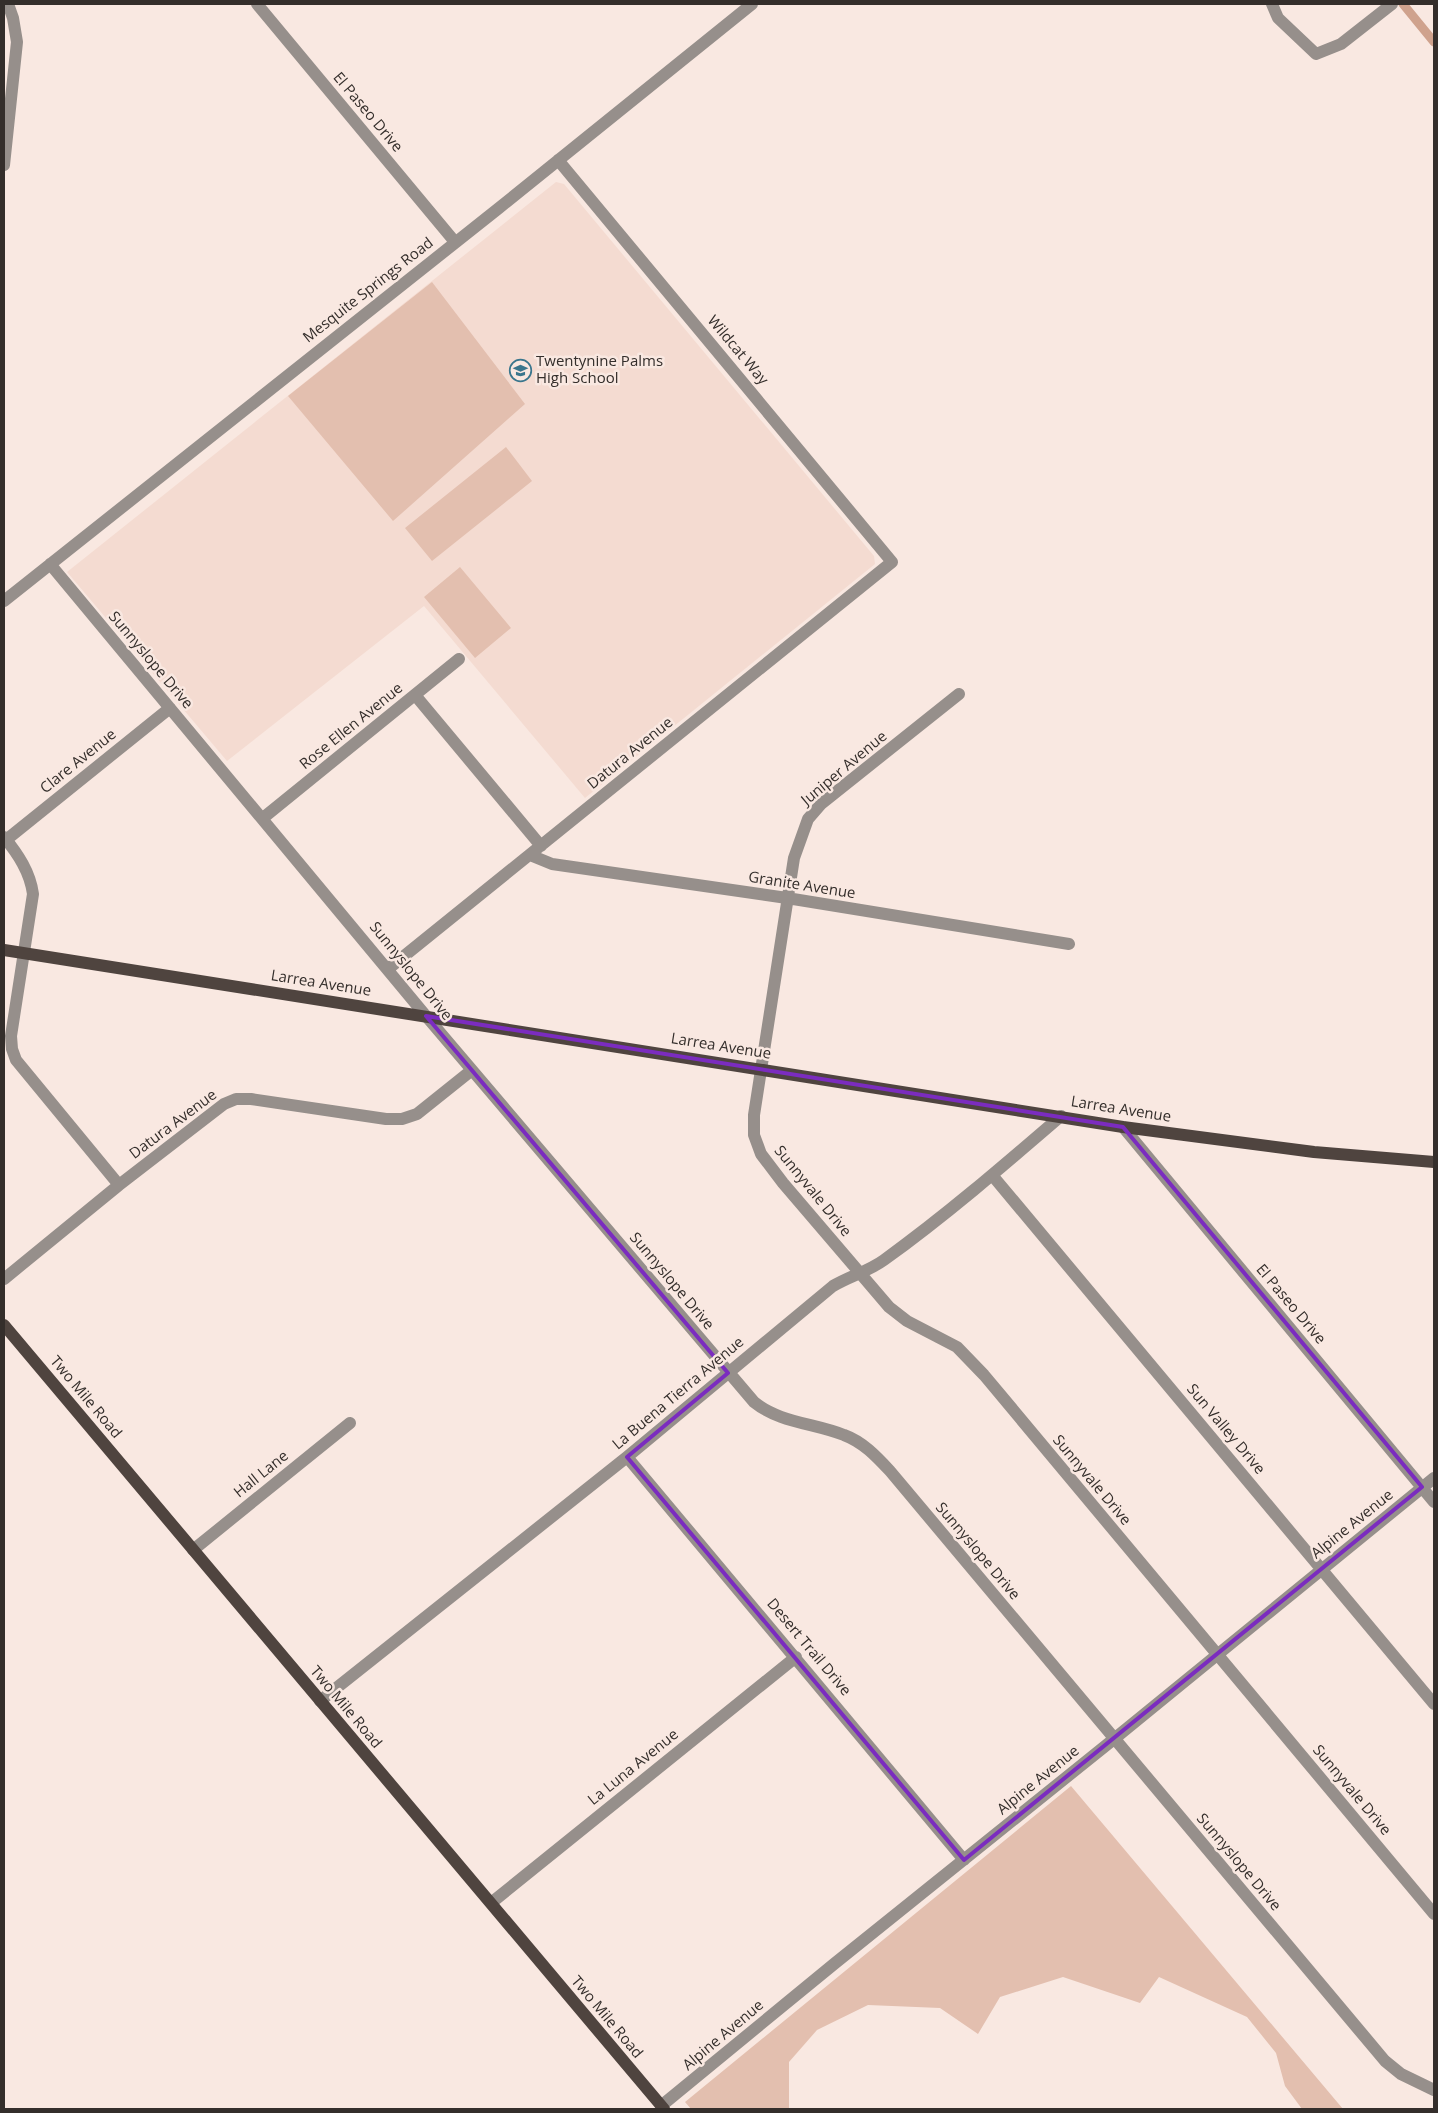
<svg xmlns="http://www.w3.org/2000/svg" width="1438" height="2113" font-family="'Open Sans',sans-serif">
<rect width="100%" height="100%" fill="#f9e8e1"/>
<path fill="#f4dbd1" d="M556,182L564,184L874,556L875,564L585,798L424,606L227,761L67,572Z"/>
<path fill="#e3bfaf" d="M432,282L525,404L393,521L288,396Z
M506,447L532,481L432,561L405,528Z
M460,567L511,628L475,658L424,597Z
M1071,1786L1343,2109H1302L1285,2086L1276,2053L1247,2017L1159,1977L1140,2003L1063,1977L1000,1997L978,2034L940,2008L868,2005L817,2030L789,2062V2109H691L685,2102Z"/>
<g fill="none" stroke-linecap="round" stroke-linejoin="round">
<path stroke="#cfa28d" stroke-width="9" d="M1403,4L1434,42"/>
<path stroke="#968f8b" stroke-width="12" d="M257,4L455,242
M1272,4L1278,18L1316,54L1341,44L1392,4
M4,165L17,42L13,18L8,4
M50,564L426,1016L754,1402C780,1423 814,1423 844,1435C863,1442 876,1456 890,1471L1385,2061L1401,2074L1434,2090
M4,601L499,208L752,4
M959,694L821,804L808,819L794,858L754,1115V1135L761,1154L783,1183L889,1307L907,1321L957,1347L984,1375L1434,1914
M415,695L541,846
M263,818L459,659
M4,837C18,854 30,872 33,894L11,1036L12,1049L16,1060L119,1185
M6,840L170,708
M530,855L552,864L787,898L1069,944
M388,969L892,562L558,160
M1123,1127L1434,1502
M992,1175L1434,1704
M4,1279L119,1185L224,1104L236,1099H251L386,1119H402L417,1114L472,1070
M627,1457L964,1860
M193,1550L350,1423
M320,1701L627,1457L833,1286C850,1276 869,1271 884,1260C945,1216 1003,1166 1061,1116
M491,1903L796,1657
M661,2106L834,1964L1114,1739L1434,1478"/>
<path stroke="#4f443f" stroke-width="12" d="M4,950L1123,1127L1314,1152L1434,1162
M4,1325L664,2109"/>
</g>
<path fill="none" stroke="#7b2cbf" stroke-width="4" stroke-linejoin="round" d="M426,1016L1123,1127L1422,1487L964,1860L627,1457L728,1373Z"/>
<defs>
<symbol id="school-ring" viewBox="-11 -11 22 22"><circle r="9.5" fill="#f9e8e1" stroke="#3a768d" stroke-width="1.5"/><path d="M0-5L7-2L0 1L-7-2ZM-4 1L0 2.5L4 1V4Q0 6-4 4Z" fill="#3a768d"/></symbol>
</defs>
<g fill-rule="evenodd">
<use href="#school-ring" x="508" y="358" width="25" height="25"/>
</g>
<g text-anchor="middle" stroke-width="5" stroke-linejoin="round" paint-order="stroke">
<g font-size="15" fill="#342e2b" stroke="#f9e8e1">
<text transform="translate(368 112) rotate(50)" y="5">El Paseo Drive</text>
<text transform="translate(368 290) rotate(-38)" y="5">Mesquite Springs Road</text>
<text transform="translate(738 350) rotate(50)" y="5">Wildcat Way</text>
<text transform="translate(151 660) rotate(50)" y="5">Sunnyslope Drive</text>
<text transform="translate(351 726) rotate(-39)" y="5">Rose Ellen Avenue</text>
<text transform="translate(630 753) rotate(-39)" y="5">Datura Avenue</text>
<text transform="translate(78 761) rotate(-39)" y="5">Clare Avenue</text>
<text transform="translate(844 768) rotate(-40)" y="5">Juniper Avenue</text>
<text transform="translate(802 885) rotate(9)" y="5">Granite Avenue</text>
<text transform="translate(411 971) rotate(51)" y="5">Sunnyslope Drive</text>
<text transform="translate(321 983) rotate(9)" y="5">Larrea Avenue</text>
<text transform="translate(721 1046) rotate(9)" y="5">Larrea Avenue</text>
<text transform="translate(1121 1109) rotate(9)" y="5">Larrea Avenue</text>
<text transform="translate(173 1124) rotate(-37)" y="5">Datura Avenue</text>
<text transform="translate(813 1191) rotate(51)" y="5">Sunnyvale Drive</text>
<text transform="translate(672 1281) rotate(50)" y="5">Sunnyslope Drive</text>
<text transform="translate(1291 1304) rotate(50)" y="5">El Paseo Drive</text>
<text transform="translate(678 1393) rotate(-40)" y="5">La Buena Tierra Avenue</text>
<text transform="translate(86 1397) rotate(50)" y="5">Two Mile Road</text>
<text transform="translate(1226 1429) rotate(50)" y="5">Sun Valley Drive</text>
<text transform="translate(261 1474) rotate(-39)" y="5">Hall Lane</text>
<text transform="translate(1092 1480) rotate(50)" y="5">Sunnyvale Drive</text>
<text transform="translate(1352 1524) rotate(-39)" y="5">Alpine Avenue</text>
<text transform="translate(978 1551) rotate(50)" y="5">Sunnyslope Drive</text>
<text transform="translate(809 1647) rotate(50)" y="5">Desert Trail Drive</text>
<text transform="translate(346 1707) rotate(50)" y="5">Two Mile Road</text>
<text transform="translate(633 1767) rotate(-39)" y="5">La Luna Avenue</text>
<text transform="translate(1038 1780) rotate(-39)" y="5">Alpine Avenue</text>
<text transform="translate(1352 1790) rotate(50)" y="5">Sunnyvale Drive</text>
<text transform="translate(1239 1862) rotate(50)" y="5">Sunnyslope Drive</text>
<text transform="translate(607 2017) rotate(50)" y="5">Two Mile Road</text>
<text transform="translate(723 2035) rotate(-40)" y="5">Alpine Avenue</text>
</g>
<g font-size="15" fill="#342e2b" stroke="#f9e8e1" text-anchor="start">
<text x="536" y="366">Twentynine Palms<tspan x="536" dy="17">High School</tspan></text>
</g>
</g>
<rect width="1438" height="2113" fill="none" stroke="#342e2b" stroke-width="10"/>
</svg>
